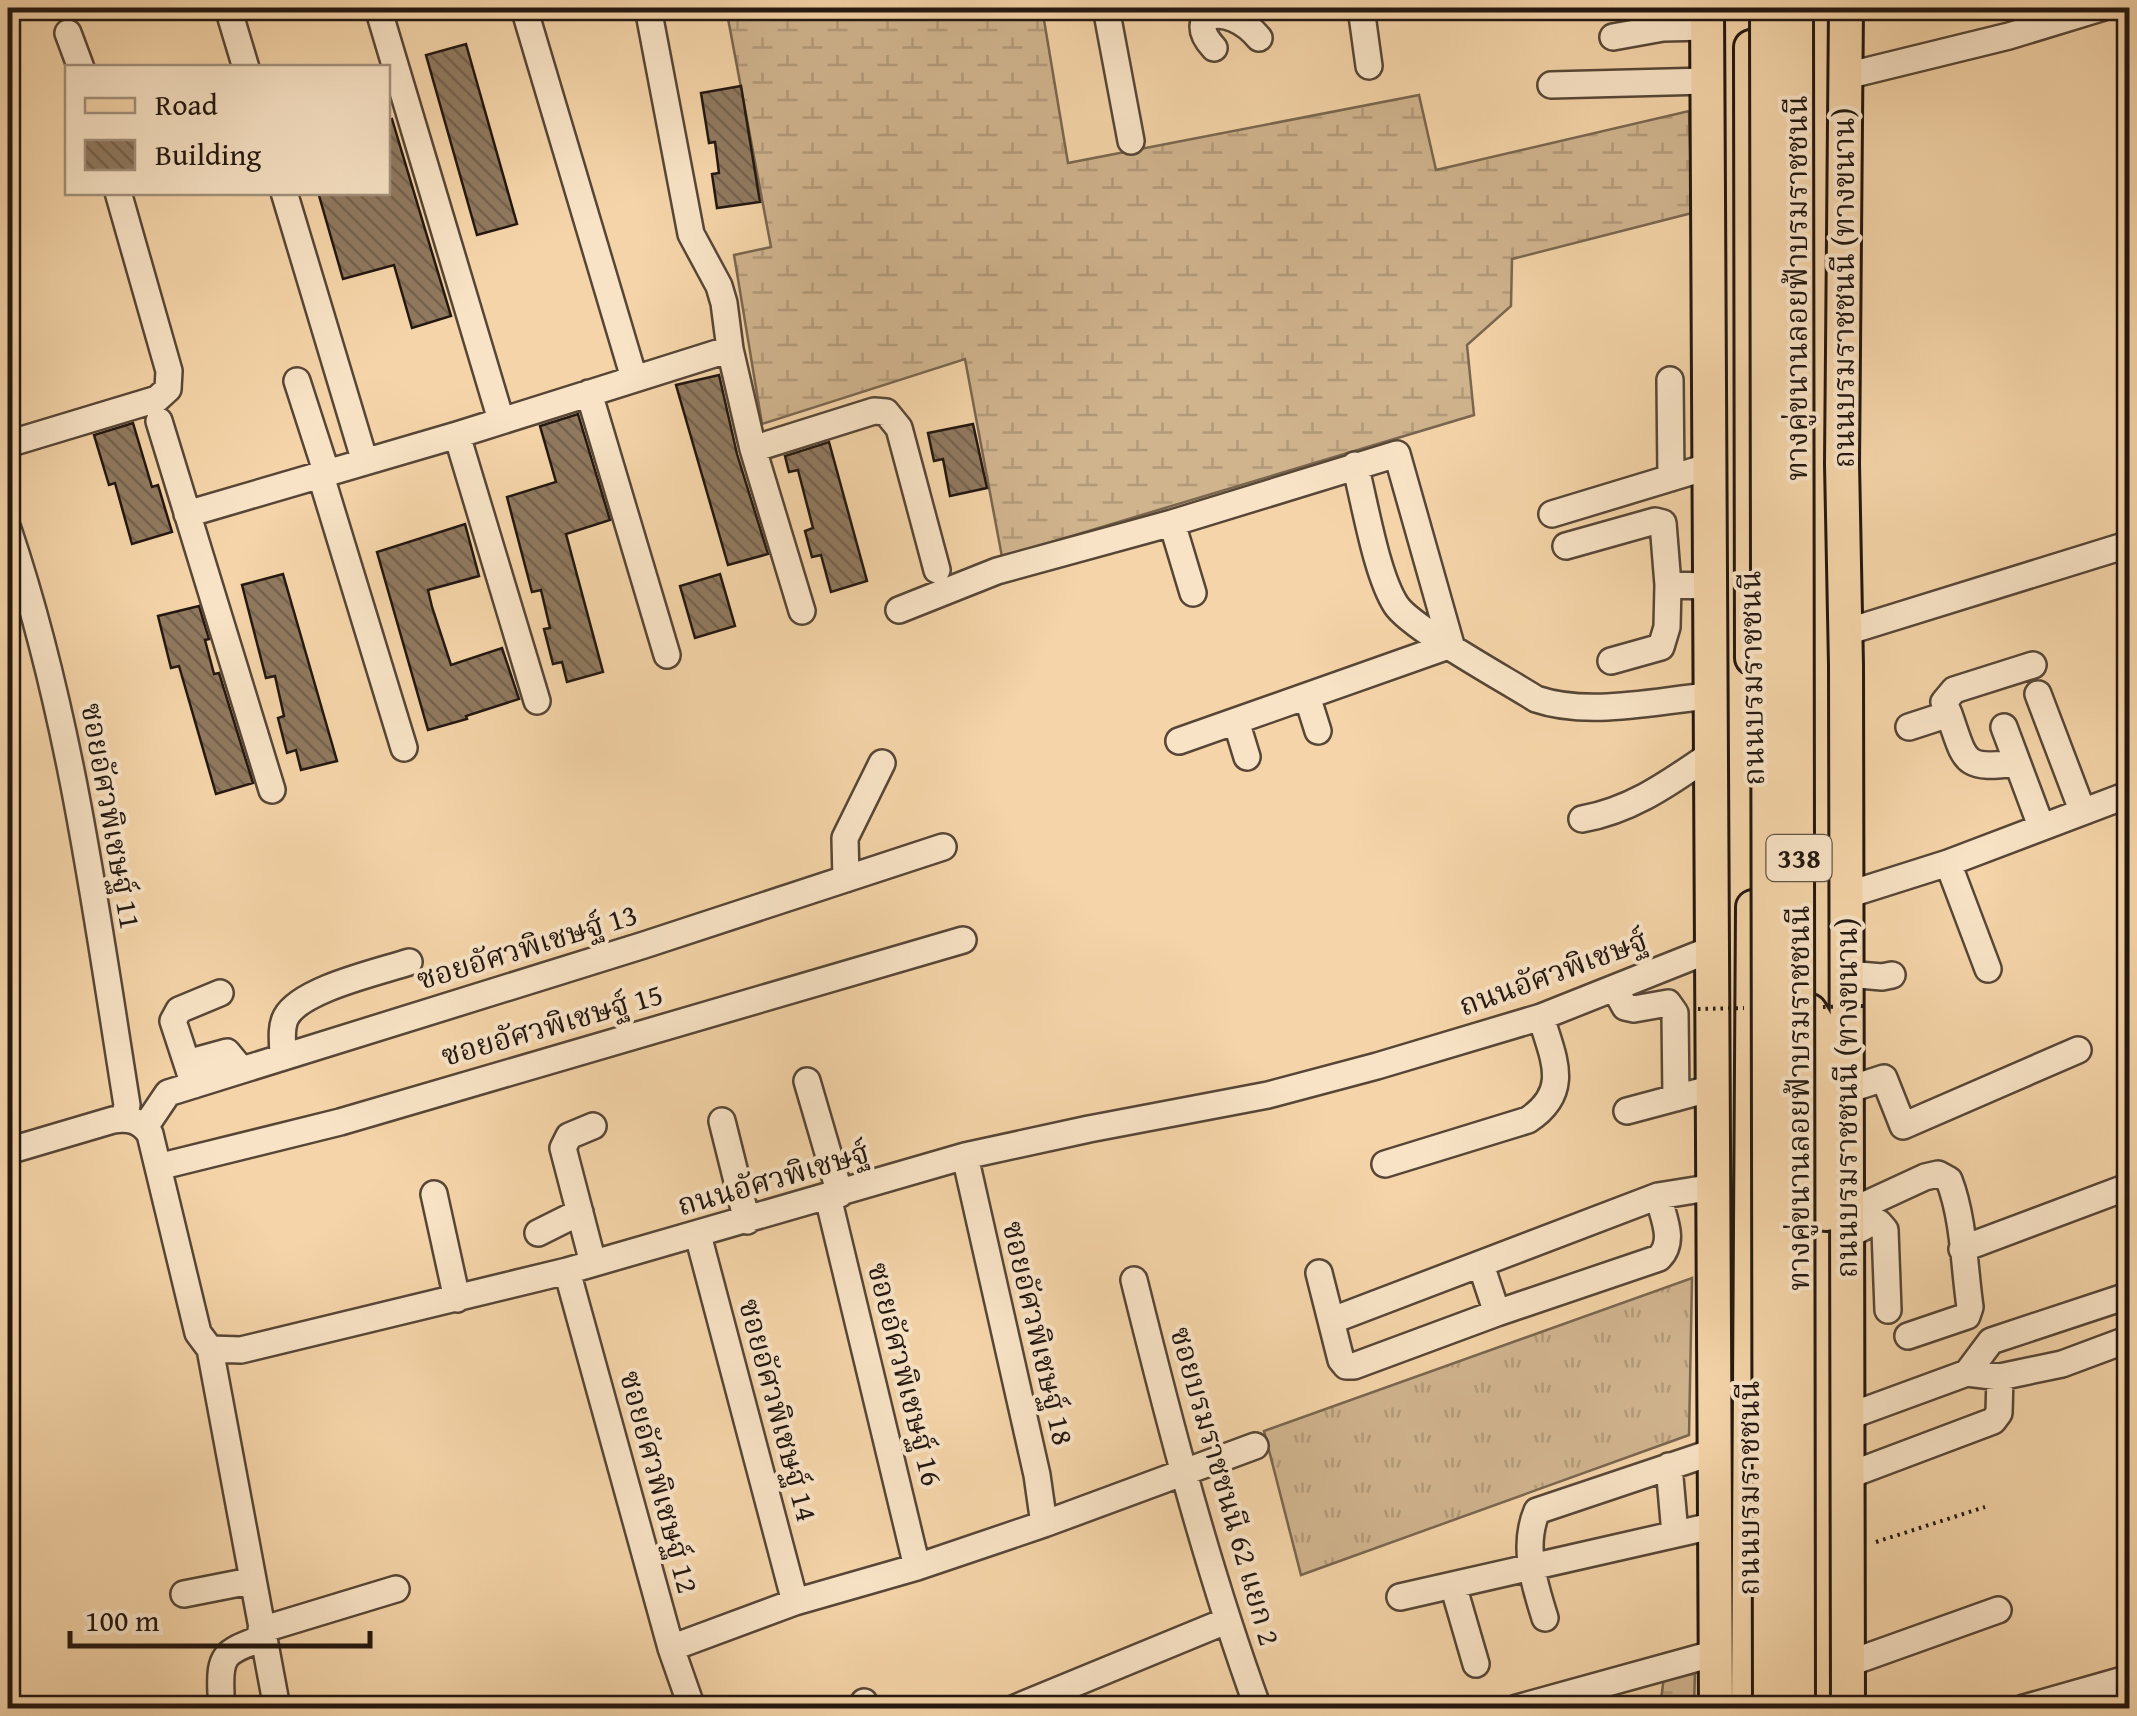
<svg xmlns="http://www.w3.org/2000/svg" width="2137" height="1716" font-family="'Gentium Book Plus','Noto Serif Thai',serif">
<defs>
<pattern id="grass-tufts" width="24" height="20" patternUnits="userSpaceOnUse" patternTransform="scale(2.5)"><rect width="24" height="20" fill="#d0b48e"/><path d="M3 7l-1-3M5 7V3M7 7l1-3M15 17l-1-3M17 17v-4M19 17l1-3" fill="none" stroke="#b29a79"/></pattern>
<pattern id="wetland-marsh" width="20" height="14" patternUnits="userSpaceOnUse" patternTransform="scale(2.5)"><rect width="20" height="14" fill="#d0b48e"/><path d="M1 5h8M5 5V1M11 12h8M15 12V8" fill="none" stroke="#b29a79"/></pattern>
<pattern id="building-back-hatch" width="6" height="6" patternUnits="userSpaceOnUse" patternTransform="scale(2.5)"><rect width="6" height="6" fill="#90795f"/><path d="M-1 5l2 2M0 0l6 6M5-1l2 2" fill="none" stroke="#75624d"/></pattern>
</defs>
<rect width="100%" height="100%" fill="#f4d4a8"/>
<filter id="stains"><feTurbulence type="fractalNoise" baseFrequency=".002" numOctaves="4"/><feColorMatrix values="0 0 0 0 .2 0 0 0 0 .09 0 0 0 0 .02 0 0 0 .5 -.17"/></filter>
<radialGradient id="worn" r=".72"><stop offset=".6" stop-color="#630" stop-opacity="0"/><stop offset="1" stop-color="#630" stop-opacity=".3"/></radialGradient>
<path fill="url(#grass-tufts)" stroke="#7a664f" stroke-width="2.5" d="M1692,1278L1689,1435L1301,1575L1264,1431Z"/>
<path fill="url(#wetland-marsh)" stroke="#7a664f" stroke-width="2.5" d="M726,8H1042L1068,163L1419,95L1436,170L1689,111L1692,213L1512,259L1511,306L1467,345L1474,415L1002,557L965,359L762,424L734,255L771,247Z
M1695,1670L1694,1708H1660L1664,1676Z"/>
<path fill="url(#building-back-hatch)" stroke="#231710" stroke-width="2.5" d="M466,44L517,224L477,235L426,55Z
M741,86L760,202L717,208L712,174L719,173L715,142L709,143L701,93Z
M392,119L451,316L412,328L394,265L343,279L318,192H388V120Z
M719,375L737,454L768,554L728,565L676,385Z
M578,414L610,520L566,534L603,672L567,682L562,662L553,664L544,629L550,628L541,590L532,592L507,497L556,482L540,426Z
M133,423L152,487L158,485L172,532L132,544L115,483L109,485L94,435Z
M973,424L987,488L950,496L943,459L934,461L928,433Z
M829,442L867,581L831,592L821,555L812,557L805,531L813,528L798,470L789,472L785,456Z
M465,524L479,576L428,590L432,607L451,665L502,648L519,699L466,716L467,719L428,730L377,552Z
M283,574L337,761L301,770L296,750L287,753L278,718L284,716L275,676L266,678L242,585Z
M720,574L735,626L695,638L680,586Z
M199,606L209,639L205,640L214,674L219,673L253,783L216,794L179,666L171,668L158,616Z"/>
<g fill="none" stroke-linecap="round" stroke-linejoin="round">
<defs>
<path id="minor" d="M228,8L246,68
M378,8L501,420
M524,8L634,378
M648,8L691,234L719,286L724,303L730,349L753,449L802,611
M1106,8L1131,141
M1361,8L1369,66
M68,33L81,68
M1613,37L1663,28L1707,27
M1214,48C1182,14 1227,0 1259,38
M1846,76L2009,36L2101,8
M1551,85L1707,81
M284,192L365,462
M1670,380L1671,478
M297,381L327,474
M589,393L667,655
M159,421L272,790
M457,435L537,701
M8,444L157,399L168,389L169,371L118,192
M753,449L874,411L886,412L899,428L937,570
M1355,465C1365,503 1376,574 1396,605C1411,628 1508,681 1536,699C1589,717 1654,701 1709,696
M321,476L404,748
M187,514L457,435L730,349
M1552,514L1707,467
M1172,523L1193,593
M8,529C71,716 96,911 127,1105L124,1119
M1566,546L1655,521L1663,523L1668,585
M899,610L997,571L1172,523L1397,454L1451,645L1179,741
M1846,632L2130,544
M1611,661L1661,647L1667,627L1668,585L1708,586
M2038,694L2082,810
M1307,696L1318,731
M1949,714C1966,762 1962,770 2016,763
M1236,721L1247,757
M1909,727L1949,714L1944,702L1954,690L2033,665
M2004,727L2041,826
M1582,819C1632,810 1669,783 1710,755
M1948,863L1988,969
M846,879L845,838L882,763
M1847,895L1948,863L2130,794
M1847,974L1882,977L1892,975
M1615,989L1625,1007L1634,1009L1668,1003L1675,1013L1676,1098
M283,1057C283,1044 280,1028 286,1017C301,989 379,972 409,962
M187,1063L227,1052L241,1069
M807,1081L840,1194
M194,1085L173,1021L179,1010L220,993
M1847,1090L1884,1078L1903,1126L2078,1050
M1627,1111L1713,1088
M722,1121L747,1221
M593,1126L569,1136L563,1148L593,1263
M145,1127L168,1093L644,945L943,847
M8,1151L113,1120C130,1118 140,1120 150,1134L198,1333L210,1349L241,1350L567,1271L965,1156L1089,1129L1268,1095L1377,1066L1541,1017L1712,949
M965,1156L1037,1475L1044,1524
M1385,1164L1528,1120C1572,1091 1553,1058 1541,1017
M158,1167L340,1122L963,940
M434,1194L457,1299
M828,1197L917,1567
M1847,1213L1925,1177L1938,1174L1949,1180C1964,1219 1964,1266 1970,1307L1967,1316L1908,1336
M538,1233L580,1212
M698,1235L795,1602
M1847,1236L1869,1224L1879,1223L1885,1230L1888,1310
M1962,1249L2130,1186
M1481,1265L1497,1313L1659,1258C1676,1241 1663,1217 1658,1196
M567,1271L671,1648L692,1708
M1319,1273L1341,1360L1346,1366H1354L1497,1313
M1134,1280C1170,1425 1207,1568 1258,1708
M1333,1320L1658,1196L1714,1187
M210,1349L277,1708
M1967,1373L1991,1341L2130,1295
M1847,1417L1967,1373L2000,1377L2062,1364L2121,1342
M1669,1466L1675,1534
M1847,1476L1993,1421L1999,1413L2000,1377
M1453,1585L1476,1664
M184,1594L250,1581
M1400,1597L1716,1525
M1545,1618C1534,1583 1522,1546 1537,1511L1716,1451
M261,1630L396,1589
M671,1648L795,1602L917,1567L1044,1524L1255,1446
M1847,1664L1998,1610
M221,1693C219,1653 226,1652 262,1638
M864,1702L866,1708
M1015,1708L1226,1621
M1517,1708L1716,1653
M2024,1708L2130,1678
M2117,1708L2130,1704"/>
<path id="major" d="M1707,8C1707,575 1716,1141 1716,1708
M1846,8L1842,464L1846,665L1848,1708
M1751,47L1752,658
M1810,1011L1816,1021L1826,1214
M1748,1708L1753,907"/>
</defs>
<use href="#minor" stroke="#574636" stroke-width="30"/>
<use href="#major" stroke="#231710" stroke-width="38"/>
<path stroke="#231710" stroke-width="4" stroke-dasharray="2.5 5" stroke-linecap="butt" d="M1876,1542L1985,1507"/>
<use href="#minor" stroke="#f8e3c6" stroke-width="25"/>
<use href="#major" stroke="#f4d4a8" stroke-width="32"/>
<defs>
<path id="major-bridge" d="M1767,8L1770,1708
M1796,8L1798,1708"/>
</defs>
<use href="#major-bridge" stroke="#231710" stroke-width="38" stroke-linecap="butt"/>
<path stroke="#231710" stroke-width="4" stroke-dasharray="2.5 5" stroke-linecap="butt" d="M1823,1007L1864,1006
M1698,1009L1744,1008"/>
<use href="#major-bridge" stroke="#f4d4a8" stroke-width="32"/>
</g>
<g text-anchor="middle" stroke-width="8" stroke-linejoin="round" paint-order="stroke">
<rect fill="#f8e3c6" stroke="#635447" stroke-width="2.5" x="1766.5" y="835" width="65" height="46" rx="8"/>
<g font-size="28" font-weight="bold" fill="#231710">
<text x="1799" y="868">338</text>
</g>
<g font-size="30" fill="#231710" stroke="#f8e3c6">
<text transform="translate(1797 288) rotate(-90)" y="10">ทางคู่ขนานลอยฟ้าบรมราชชนนี</text>
<text transform="translate(1844 288) rotate(-90)" y="10">ถนนบรมราชชนนี (ทางขนาน)</text>
<text transform="translate(1752 678) rotate(-91)" y="10">ถนนบรมราชชนนี</text>
<text transform="translate(111 816) rotate(80)" y="10">ซอยอัศวพิเชษฐ์ 11</text>
<text transform="translate(527 947) rotate(-17)" y="10">ซอยอัศวพิเชษฐ์ 13</text>
<text transform="translate(1553 973) rotate(-20)" y="10">ถนนอัศวพิเชษฐ์</text>
<text transform="translate(552 1025) rotate(-16)" y="10">ซอยอัศวพิเชษฐ์ 15</text>
<text transform="translate(1799 1098) rotate(-90)" y="10">ทางคู่ขนานลอยฟ้าบรมราชชนนี</text>
<text transform="translate(1847 1098) rotate(-90)" y="10">ถนนบรมราชชนนี (ทางขนาน)</text>
<text transform="translate(773 1179) rotate(-16)" y="10">ถนนอัศวพิเชษฐ์</text>
<text transform="translate(1038 1333) rotate(77)" y="10">ซอยอัศวพิเชษฐ์ 18</text>
<text transform="translate(905 1374) rotate(76)" y="10">ซอยอัศวพิเชษฐ์ 16</text>
<text transform="translate(778 1410) rotate(75)" y="10">ซอยอัศวพิเชษฐ์ 14</text>
<text transform="translate(659 1482) rotate(75)" y="10">ซอยอัศวพิเชษฐ์ 12</text>
<text transform="translate(1225 1486) rotate(74)" y="10">ซอยบรมราชชนนี 62 แยก 2</text>
<text transform="translate(1749 1488) rotate(-90)" y="10">ถนนบรมราชชนนี</text>
</g>
</g>
<rect width="2137" height="1716" fill="none" stroke="#f4d4a8" stroke-width="40"/>
<rect x="10" y="10" width="2117" height="1696" fill="none" stroke="#231710" stroke-width="5"/>
<rect x="20" y="20" width="2097" height="1676" fill="none" stroke="#231710" stroke-width="2.5"/>
<rect x="65" y="65" width="325" height="130" fill="#f8e3c6" stroke="#a3917d" stroke-width="2.5"/>
<rect x="85" y="98" width="50" height="15" fill="#f4d4a8" stroke="#a3917d" stroke-width="2.5"/>
<text x="155" y="115" font-size="30" fill="#231710">Road</text>
<rect x="85" y="140" width="50" height="30" fill="url(#building-back-hatch)" stroke="#a3917d" stroke-width="2.5"/>
<text x="155" y="165" font-size="30" fill="#231710">Building</text>
<path d="M70 1631v15h300v-15" fill="none" stroke="#231710" stroke-width="5"/>
<text x="85" y="1631" font-size="30" fill="#231710" stroke="#f8e3c6" stroke-width="8" paint-order="stroke">100 m</text>
<rect width="100%" height="100%" filter="url(#stains)"/>
<rect width="100%" height="100%" fill="url(#worn)"/>
</svg>
